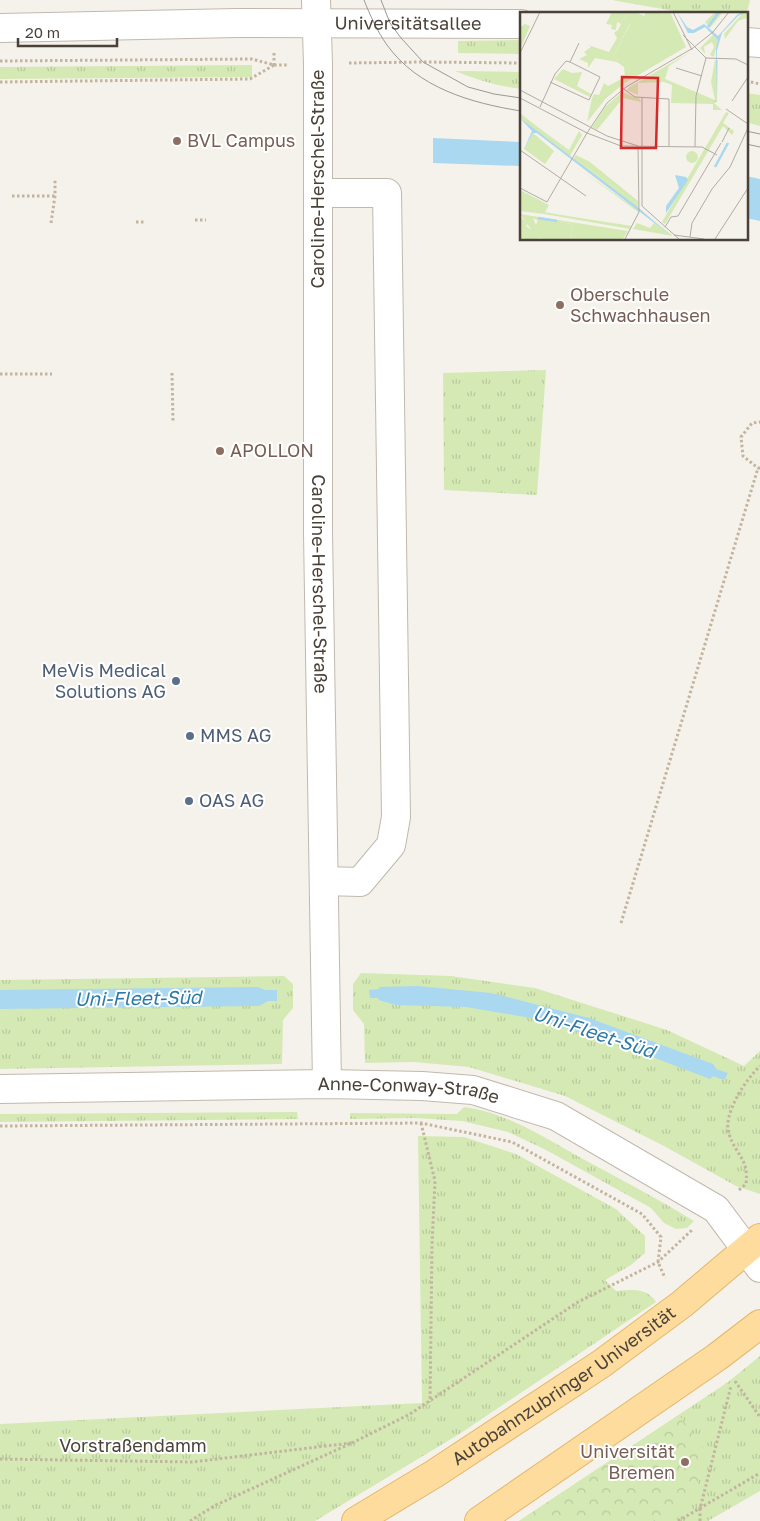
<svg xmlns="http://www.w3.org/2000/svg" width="760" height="1521" font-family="'Golos Text',sans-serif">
<defs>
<pattern id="grass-tufts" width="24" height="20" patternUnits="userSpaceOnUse" patternTransform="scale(1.25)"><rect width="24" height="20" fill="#d5e9b5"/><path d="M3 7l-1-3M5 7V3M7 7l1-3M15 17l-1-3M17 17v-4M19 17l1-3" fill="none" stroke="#b8c99c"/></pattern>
<pattern id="forest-crowns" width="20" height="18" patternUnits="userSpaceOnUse" patternTransform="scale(1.25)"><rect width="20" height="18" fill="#d5e9b5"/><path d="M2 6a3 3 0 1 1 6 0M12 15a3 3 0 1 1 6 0" fill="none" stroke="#b8c99c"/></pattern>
</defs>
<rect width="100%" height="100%" fill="#f5f2eb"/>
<path fill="url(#grass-tufts)" d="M612,0H750L746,16V14H690Z
M521,40V54L458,53V41Z
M252,65V77L0,79V67Z
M455,71L521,72V89C498,86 477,80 455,71Z
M746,93L760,95V126L746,122Z
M546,370L537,495L444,490L443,373Z
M361,973L451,976L535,988L667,1030L744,1066L760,1051V1194L736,1186L664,1146L565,1096L469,1067L414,1062L365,1063L364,1024L353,1010V984Z
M284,976L293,984V1008L283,1020L282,1064L0,1069V980Z
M464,1107C508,1113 545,1138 583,1159C620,1179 658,1199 694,1221L687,1228L676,1229L664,1223L651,1208L546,1150L508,1132L462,1121L415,1118L350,1119V1113L457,1114Z
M297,1112L298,1119L0,1122V1114Z
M418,1136L464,1137L516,1154L616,1209L645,1236V1253L631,1265L605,1280L616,1291C631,1290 646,1287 656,1302L461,1433L315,1521H0V1424L422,1403Z
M760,1356V1491L708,1521H519L728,1382Z"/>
<path fill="url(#forest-crowns)" d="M679,1415L707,1453L693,1498L653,1521H519Z"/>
<path fill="#a9d8f0" d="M433,138L521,142V166L433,163Z
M746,176L760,179V221L746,218Z
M417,986L491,993L589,1018L713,1064L716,1069L728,1073L724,1080L713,1076L710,1079L613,1042L531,1018L466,1007L395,1005L379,1000L378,998H370L369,990L379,989V987Z
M258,987L265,990H277V1001H268L259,1006L0,1009V990Z"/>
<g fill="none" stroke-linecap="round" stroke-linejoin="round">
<defs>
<g id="minor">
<path id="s1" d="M316,0L318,64V533L327,1084"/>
<path id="s2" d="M0,28L237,23L521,24"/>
<path d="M746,42L760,43"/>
<path d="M318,193H387L396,817L391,845L360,882L324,881"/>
<path id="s3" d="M0,1089L327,1084L422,1086L473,1090L556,1116L716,1209L760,1268"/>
</g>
<g id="major">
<path id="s4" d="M356,1521L434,1474L601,1364L682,1304L760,1238"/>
<path d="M479,1521L717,1357L760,1324"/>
</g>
</defs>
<use href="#minor" stroke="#c1b9ae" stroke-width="30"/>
<use href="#major" stroke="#e3b86b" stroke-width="30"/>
<path stroke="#c3b49f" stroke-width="3" stroke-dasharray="2.5 2.5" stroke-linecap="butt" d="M274,53V65
M0,61L252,59L274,65H288
M349,63L423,62L521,63
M746,81L760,84
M0,82L250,79L274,65
M12,196H55
M195,220H206
M136,222H146
M51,223L55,196V180
M172,373L173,422
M0,374H52
M760,468H758L743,456L741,437L752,423L760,422
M621,923L758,468
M421,1123L435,1181L432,1245L430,1402
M0,1126L421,1123L512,1142L642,1214L661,1237L658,1262L665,1278
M739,1190L746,1184C749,1158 736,1156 729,1134C722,1115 746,1079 760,1066
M735,1381L760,1417
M0,1459L192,1462L351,1443
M190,1521L216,1505L354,1442L410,1414L578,1302L658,1262L692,1230
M678,1521L760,1473
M700,1521V1509L731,1386"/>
<use href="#minor" stroke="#fff" stroke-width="28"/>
<use href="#major" stroke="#fddc9d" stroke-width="28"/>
<path stroke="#999" stroke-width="1" d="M364,0C370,15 377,31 387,45C418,88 471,103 521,111
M381,0L390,23L401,38L423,62L468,87L494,94L521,98
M746,131L760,134
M746,144L760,147"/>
</g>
<g fill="#8d6e63" stroke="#fff" stroke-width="2">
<circle cx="177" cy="141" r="5"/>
<circle cx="560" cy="305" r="5"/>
<circle cx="220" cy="451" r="5"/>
<circle cx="685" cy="1462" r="5"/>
</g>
<g fill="#5c6f8a" stroke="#fff" stroke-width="2">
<circle cx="176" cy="681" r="5"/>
<circle cx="190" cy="736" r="5"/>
<circle cx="189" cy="801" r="5"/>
</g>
<g text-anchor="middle" stroke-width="4" stroke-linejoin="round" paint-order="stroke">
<g font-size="18" fill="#4a4239" stroke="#fff">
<text dy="6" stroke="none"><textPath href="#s2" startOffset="408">Universitätsallee</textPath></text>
<text transform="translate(318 179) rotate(-90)" y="6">Caroline-Herschel-Straße</text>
<text dy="6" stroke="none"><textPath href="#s1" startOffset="584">Caroline-Herschel-Straße</textPath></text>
<text dy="6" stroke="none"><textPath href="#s3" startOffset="409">Anne-Conway-Straße</textPath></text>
<text dy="6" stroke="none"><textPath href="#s4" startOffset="248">Autobahnzubringer Universität</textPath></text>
<text x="133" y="1452">Vorstraßendamm</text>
</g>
<g font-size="18" fill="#785e54" stroke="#fff" text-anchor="start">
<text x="187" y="147">BVL Campus</text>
<text x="570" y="301">Oberschule<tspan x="570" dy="21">Schwachhausen</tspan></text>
<text x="230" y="457">APOLLON</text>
<text x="675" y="1458" text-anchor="end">Universität<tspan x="675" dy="21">Bremen</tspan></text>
</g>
<g font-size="18" fill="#4e5e75" stroke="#fff" text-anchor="start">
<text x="166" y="677" text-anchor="end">MeVis Medical<tspan x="166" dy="21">Solutions AG</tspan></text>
<text x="200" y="742">MMS AG</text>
<text x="199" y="807">OAS AG</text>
</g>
<g font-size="19" font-style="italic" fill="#2e7aa6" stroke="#fff">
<text transform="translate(138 998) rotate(-1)" y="7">Uni-Fleet-Süd</text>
<text transform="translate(594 1032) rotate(18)" y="7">Uni-Fleet-Süd</text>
</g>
</g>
<g transform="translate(520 12)">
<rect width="228" height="228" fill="#f5f2eb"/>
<path d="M88,0H108L104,8L110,11L93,45L109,53L149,17L124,4L126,0H150L166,35L103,72L86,86L67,110L72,86L74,82L79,83L84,71L88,74L105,65L104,55L97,50L75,46L68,56V51L59,47L67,43L64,40L71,35L68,33L89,40L97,26L94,21L98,18L101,12L97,10L96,18L91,17L92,13L86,12L91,2ZM5,12L10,14L0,38V15ZM170,40L149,54L145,67L195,88L191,70L195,48H198L197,90L194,91L202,98H193V92L151,91L152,73L144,70L118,71V83L107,78L108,76ZM43,57L52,61L62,60L57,74L71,82L70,85L34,67ZM102,80L120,87L121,90L103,86L77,118L72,115L85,95ZM206,100L209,101L203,111L214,119L212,123L203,114L145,212L142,210ZM0,101L51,142L50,145L0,106ZM13,121L34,139L25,152L4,137ZM54,146L118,192V196L53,148ZM51,151L118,198V200L65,161ZM0,178L29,193L24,202L0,199ZM18,207L53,212L50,227H20L16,213Z" fill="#d5e9b5"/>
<path d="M195,0H203L190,16L185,10ZM223,1H227V6L218,9L205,27L204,22ZM193,23L198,28L194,45L190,43L194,35L192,30L184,35L185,42L180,36ZM101,69L103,72L86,86L70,106L78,90ZM7,107L49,138L59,119L62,123L51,142ZM56,143L70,150L118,189V192L54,146ZM24,200L54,205L112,214L110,217L24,202ZM0,202L108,219L103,227H50L53,212L38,210L33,216L13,206L21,225L18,227ZM135,209L153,224L113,217L117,211L130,216L134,211L149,222Z" fill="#d5e9b5"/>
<path d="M108,0H116L150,17L138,44L118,58L93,45L110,12L104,8ZM166 145a6 6 0 1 1 12 0a6 6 0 1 1-12 0ZM0,205L8,211L6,214L16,221L18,227H0Z" fill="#d5e9b5"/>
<path d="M157,0L167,15L173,18L184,12L198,24L217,3L222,0H227L218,4L202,21L197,38L196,90H193L196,88V36L198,28L185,15L174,21H168ZM0,106L120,197L150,223L17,121H13L4,137L12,119ZM155,163L166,165L168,168L146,201V194L159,176Z" fill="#a9d8f0"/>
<path fill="none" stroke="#a9d8f0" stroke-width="2.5" d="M188,15L199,0M195,155L208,131M18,206L37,209"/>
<path fill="none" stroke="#b1aca4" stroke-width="1" d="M153,0L172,38M163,23L186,46L216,47L228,53M173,36L193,20L209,0M0,41L20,0M156,56L182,64M30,70L69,88L80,65L50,50M101,75L115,85L149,87V135M0,78L87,124L118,134L119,200L105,227M0,86L67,121L87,91L106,75L173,36M122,86V194L159,227M212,89L228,65M20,95L35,62L46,49L50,50L59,31M206,97L228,112M202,130L209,116M175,135L176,84L186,46M0,138L66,184M0,176L27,190L67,121L101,134L182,135L197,143M145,215L151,205L158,204L201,131M154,223L184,227M170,225L172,211L192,177L210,155L228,116M195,227L228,176"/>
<path fill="#d62828" fill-opacity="0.15" stroke="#d62828" stroke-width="2.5" d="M102,65L138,66L136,136H101Z"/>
<rect width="228" height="228" fill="none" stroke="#4a4239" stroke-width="2.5"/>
</g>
<path d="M18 38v8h99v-8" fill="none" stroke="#4a4239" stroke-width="2.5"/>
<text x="25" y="38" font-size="15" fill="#4a4239" stroke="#ffffff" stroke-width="4" paint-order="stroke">20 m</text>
</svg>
